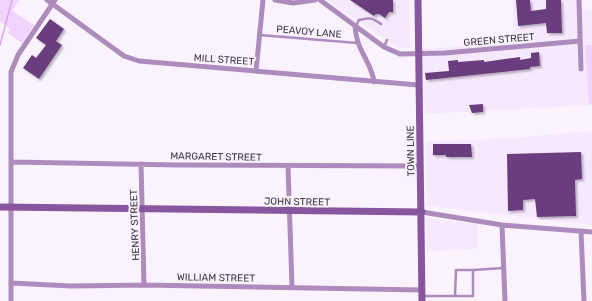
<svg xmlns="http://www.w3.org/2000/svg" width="592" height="301" font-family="Rubik,sans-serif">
<defs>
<filter id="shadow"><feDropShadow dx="2" dy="2" stdDeviation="1" flood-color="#0004"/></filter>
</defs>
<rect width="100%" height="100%" fill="#faf3fe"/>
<path fill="#f7e9fd" d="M332,0H409L410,48H399L330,2Z
M513,0H582L581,9L592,10V45H585L589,105L425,114L421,49L513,43Z
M592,131V225L427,206V142L513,138Z
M425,218L478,224L477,249L427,251Z"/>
<path fill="#f0d4fd" d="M0,0H19L12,11L34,25L22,43L8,33L10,29L0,21Z
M585,45H592V104L589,105Z"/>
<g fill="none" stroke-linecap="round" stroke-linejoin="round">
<path stroke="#daa6f2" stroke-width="1.5" d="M0,45L12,0"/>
</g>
<path fill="#6b3c7f" filter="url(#shadow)" d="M350,0H393V12H389L385,18L379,14H376L374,16Z
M516,0H530L531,11L546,9V0H561L562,33H547L546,23L518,26Z
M50,19L64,29L56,41L62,45L39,79L23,68L32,55L36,58L46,45L36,38Z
M539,52L540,66L530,67V69L426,80L425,73L449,71L448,61L458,60V62L484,60V62L520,57V60L531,58V53Z
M483,104V112L472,113L469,105Z
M433,144H471L472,157H446V155H433Z
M581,152L582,179L575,180L576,216L537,217L535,199L523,200V210L508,211L507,154Z"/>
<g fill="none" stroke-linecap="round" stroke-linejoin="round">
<path stroke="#ad8bbc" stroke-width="2.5" d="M356,26L359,20C369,17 373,18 381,24
M260,35L357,43
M384,47L387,40
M473,270L503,268
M422,296H473V270H456L455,296"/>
<path stroke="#ad8bbc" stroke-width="5" d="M47,0L124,56L139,61L418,85
M275,0L293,3L315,0
M320,0L384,47L400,54L445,53L580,41
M579,0L581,69
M355,26C356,51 372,62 374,82
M256,71L263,0
M11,162L179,165L420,166
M141,164L144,285
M288,166L292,287
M422,212L502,225L592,232
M502,225L505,301
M581,231L584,301
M11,283L71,286L144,285L421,290
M11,301V72L18,55L55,0"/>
<path stroke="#88569e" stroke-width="7" d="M418,0L422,301
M0,207L422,212"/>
</g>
<g text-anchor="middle" stroke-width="4" stroke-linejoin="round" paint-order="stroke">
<g font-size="10" fill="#3f3843" stroke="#faf3fe">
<text transform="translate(309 31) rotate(5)" y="4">PEAVOY LANE</text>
<text transform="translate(499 39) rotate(-5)" y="4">GREEN STREET</text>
<text transform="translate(224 59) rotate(4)" y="4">MILL STREET</text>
<text transform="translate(410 151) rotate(-91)" y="4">TOWN LINE</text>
<text transform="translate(216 156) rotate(1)" y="4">MARGARET STREET</text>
<text transform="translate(297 201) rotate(1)" y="4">JOHN STREET</text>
<text transform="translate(134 225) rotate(-92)" y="4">HENRY STREET</text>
<text transform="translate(216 277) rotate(1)" y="4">WILLIAM STREET</text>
</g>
</g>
</svg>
